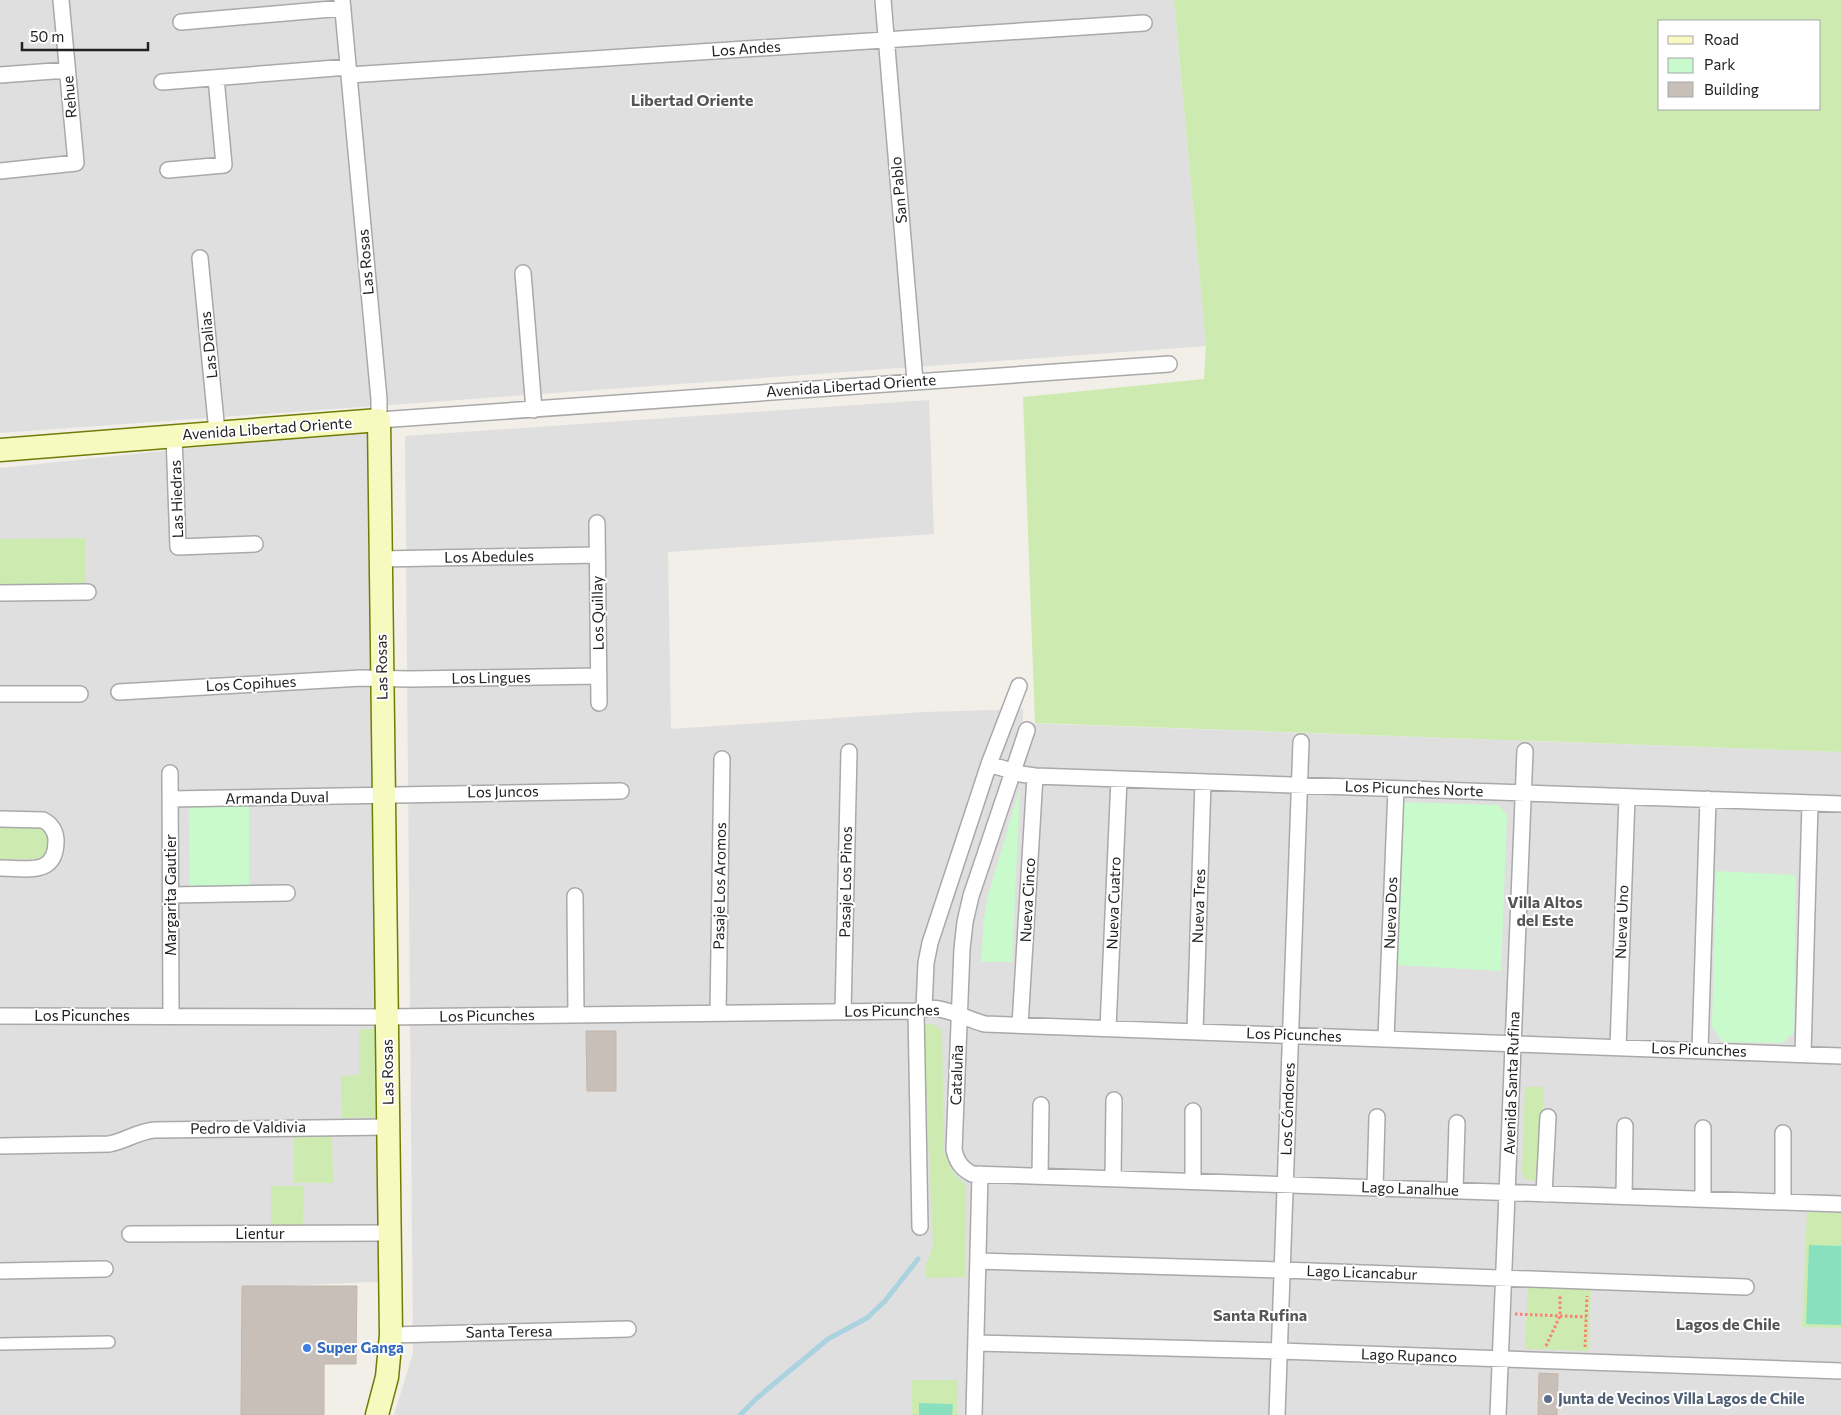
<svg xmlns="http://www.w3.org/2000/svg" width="1841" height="1415" font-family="Commissioner,sans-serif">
<rect width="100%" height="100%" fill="#f2efe9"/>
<path fill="#e0dfdf" d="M0,0H1174L1206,346L0,433Z
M929,400L934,534L668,552L671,729L925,712L1023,709V723L1841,752V1415H394L413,1353L405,436Z
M373,429L394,1281L261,1287L260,1415H0V468Z"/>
<path fill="#cdebb0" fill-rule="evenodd" d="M1174,0H1841V752L1035,723L1023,397L1204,379L1206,346ZM1660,21H1820V109H1660Z
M85,538V585L0,586V539Z
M40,825L48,832L47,851L40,859H0V826Z
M923,1024H933L942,1030L944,1152C949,1165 954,1176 966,1185L965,1277L926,1278V1265L933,1246Z
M359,1029H384L386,1117L342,1118L341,1076L359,1075Z
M1525,1087H1544L1540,1181L1526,1180L1522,1173Z
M332,1135L333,1183H294V1136Z
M271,1186H304L303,1228H271Z
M1807,1212L1841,1213V1328L1802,1327Z
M1528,1280L1591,1283L1589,1351L1525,1349Z
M912,1380H958L957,1415H912Z"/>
<path fill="#c8facc" d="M1020,788L1012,962H981L984,918L988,895Z
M249,802V885L190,886L189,803Z
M1402,802L1498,805L1507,815L1501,971L1396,965Z
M1716,871L1796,875L1794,1033L1782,1043L1723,1042L1712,1027Z"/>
<path fill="#88e0be" d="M1809,1245L1841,1246V1325L1806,1324Z
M919,1403L953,1404L952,1415H919Z"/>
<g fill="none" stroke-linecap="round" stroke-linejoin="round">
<path stroke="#aad3df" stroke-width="5" d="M740,1415L757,1398L828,1339L867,1318L885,1301L918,1259"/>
</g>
<path fill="#c7bfb8" stroke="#c4b6ab" d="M586,1031H616V1091H587Z
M242,1286H357L356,1364H324V1415H241Z
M1539,1373L1558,1374L1557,1415H1538Z"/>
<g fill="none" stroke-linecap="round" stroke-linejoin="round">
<defs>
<path id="pedestrian" d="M0,1344L109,1342"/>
<path id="minor" d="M342,0L379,399V420L1169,364
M883,0L915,381
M181,22L343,8
M0,75L67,70
M349,75L1144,23
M162,82L348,67
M168,170L224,165L216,78
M0,171L76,163L61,0
M200,258L217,432
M523,273L534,410
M174,435L178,547L255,544
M597,523L599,703
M381,559L597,555
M0,593L88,592
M119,692L361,678L409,679L599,676
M0,694H80
M1027,730L971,896L965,922L962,949L954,1150C957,1162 961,1168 972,1174L1841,1204
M989,764L1021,774L1035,776L1841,804
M170,773L171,1016
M170,799L621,791
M0,819L43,820C51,824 55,830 56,839C57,877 27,868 0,868
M171,895L287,893
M575,896L576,1015
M924,1008L926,963L930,943L989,764L1019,686
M916,1011L920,1227
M843,1012L849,752
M718,1013L722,759
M0,1016L387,1017L916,1011C940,1002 962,1018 985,1024L1841,1056
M1020,1025L1035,776
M1108,1028L1119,779
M1195,1031L1203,782
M1386,1038L1396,789
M1618,1047L1627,797
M1700,1050L1708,799
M1803,1054L1810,803
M0,1146L109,1144C126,1141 138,1131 155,1130L389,1127
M1040,1176L1041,1105
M1113,1178L1114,1100
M1193,1181V1111
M1375,1188L1377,1117
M1455,1190L1457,1123
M1544,1194L1548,1117
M1624,1196L1625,1126
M1703,1199V1128
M1783,1202V1133
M130,1234L390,1233
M978,1261L1282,1270L1746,1287
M0,1271L105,1269
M391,1335L628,1329
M976,1343L1280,1351L1841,1371
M974,1415L980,1174
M1277,1415L1301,742
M1498,1415L1525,751"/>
<path id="secondary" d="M0,450L379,420L391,1335L387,1377L377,1415"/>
</defs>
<use href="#pedestrian" stroke="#a9a9a9" stroke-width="14"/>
<use href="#minor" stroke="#a9a9a9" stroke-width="18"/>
<use href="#secondary" stroke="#707d05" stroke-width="25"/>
<path stroke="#fa8072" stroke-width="3" stroke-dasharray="2.5 2.5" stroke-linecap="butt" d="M1515,1314L1586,1317
M1546,1346L1560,1316V1296
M1585,1347L1587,1296"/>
<use href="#pedestrian" stroke="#fff" stroke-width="11"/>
<use href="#minor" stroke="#fff" stroke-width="15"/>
<use href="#secondary" stroke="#f7fabf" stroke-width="22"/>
</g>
<circle fill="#3f7fe0" stroke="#fff" stroke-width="2" cx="307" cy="1348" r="5"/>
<circle fill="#5c6f8a" stroke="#fff" stroke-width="2" cx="1548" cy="1399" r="5"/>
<g text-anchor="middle" stroke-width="4" stroke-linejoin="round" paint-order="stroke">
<g font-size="15" fill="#222" stroke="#fff">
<text transform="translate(746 49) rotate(-4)" y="5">Los Andes</text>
<text transform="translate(70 97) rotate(-95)" y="5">Rehue</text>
<text transform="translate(899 190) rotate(-95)" y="5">San Pablo</text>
<text transform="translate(366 262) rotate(-95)" y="5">Las Rosas</text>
<text transform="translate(209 345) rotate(-96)" y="5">Las Dalias</text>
<text transform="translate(851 386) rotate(-4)" y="5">Avenida Libertad Oriente</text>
<text transform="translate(267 429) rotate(-4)" y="5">Avenida Libertad Oriente</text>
<text transform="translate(177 499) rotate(-92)" y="5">Las Hiedras</text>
<text transform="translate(489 557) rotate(-1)" y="5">Los Abedules</text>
<text transform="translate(598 613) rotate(-91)" y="5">Los Quillay</text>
<text transform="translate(382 667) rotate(-91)" y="5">Las Rosas</text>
<text transform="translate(491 678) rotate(-1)" y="5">Los Lingues</text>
<text transform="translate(251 684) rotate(-3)" y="5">Los Copihues</text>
<text transform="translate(1414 789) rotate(2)" y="5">Los Picunches Norte</text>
<text transform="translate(503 792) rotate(-1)" y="5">Los Juncos</text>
<text transform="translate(277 798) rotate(-1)" y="5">Armanda Duval</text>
<text transform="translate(846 882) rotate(-89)" y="5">Pasaje Los Pinos</text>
<text transform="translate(720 886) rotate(-89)" y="5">Pasaje Los Aromos</text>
<text transform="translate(171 895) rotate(-90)" y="5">Margarita Gautier</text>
<text transform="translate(1028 900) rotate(-87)" y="5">Nueva Cinco</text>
<text transform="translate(1114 903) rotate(-88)" y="5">Nueva Cuatro</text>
<text transform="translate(1199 906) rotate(-88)" y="5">Nueva Tres</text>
<text transform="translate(1391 913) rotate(-88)" y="5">Nueva Dos</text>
<text transform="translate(1622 922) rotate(-88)" y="5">Nueva Uno</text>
<text transform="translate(892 1011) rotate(-1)" y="5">Los Picunches</text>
<text x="82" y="1021">Los Picunches</text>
<text transform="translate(487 1016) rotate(-1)" y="5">Los Picunches</text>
<text transform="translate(1294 1035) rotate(2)" y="5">Los Picunches</text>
<text transform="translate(1699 1050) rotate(2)" y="5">Los Picunches</text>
<text transform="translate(388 1072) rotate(-91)" y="5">Las Rosas</text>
<text transform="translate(957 1075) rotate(-88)" y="5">Cataluña</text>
<text transform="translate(1512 1083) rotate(-88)" y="5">Avenida Santa Rufina</text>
<text transform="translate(1288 1109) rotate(-88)" y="5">Los Cóndores</text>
<text transform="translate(248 1128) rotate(-1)" y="5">Pedro de Valdivia</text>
<text transform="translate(1410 1189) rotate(2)" y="5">Lago Lanalhue</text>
<text x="260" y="1239">Lientur</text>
<text transform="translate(1362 1273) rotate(2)" y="5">Lago Licancabur</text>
<text transform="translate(509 1332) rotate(-1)" y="5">Santa Teresa</text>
<text transform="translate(1409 1356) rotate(2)" y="5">Lago Rupanco</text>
</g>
<g font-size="15" font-weight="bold" fill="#366cbe" stroke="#fff" text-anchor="start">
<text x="317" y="1353">Super Ganga</text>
</g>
<g font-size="15" font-weight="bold" fill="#4e5e75" stroke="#fff" text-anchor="start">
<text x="1558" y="1404">Junta de Vecinos Villa Lagos de Chile</text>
</g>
<g font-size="16" font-weight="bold" fill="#555" stroke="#fff">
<text x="692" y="106">Libertad Oriente</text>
<text x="1545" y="908">Villa Altos<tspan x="1545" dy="18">del Este</tspan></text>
<text x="1260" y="1321">Santa Rufina</text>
<text x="1728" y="1330">Lagos de Chile</text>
</g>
</g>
<rect x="1658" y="20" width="162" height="90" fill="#ffffff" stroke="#a7a7a7"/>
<rect x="1668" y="36" width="25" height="8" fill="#f7fabf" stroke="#a7a7a7"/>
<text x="1704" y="45" font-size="15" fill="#222222">Road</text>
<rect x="1668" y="58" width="25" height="15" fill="#c8facc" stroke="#a7a7a7"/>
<text x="1704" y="70" font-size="15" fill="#222222">Park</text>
<rect x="1668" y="82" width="25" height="15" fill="#c7bfb8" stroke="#a7a7a7"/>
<text x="1704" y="95" font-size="15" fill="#222222">Building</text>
<path d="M22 42v8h126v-8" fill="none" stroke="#222222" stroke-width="2.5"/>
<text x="30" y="42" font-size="15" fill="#222222" stroke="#ffffff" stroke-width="4" paint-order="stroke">50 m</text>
</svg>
